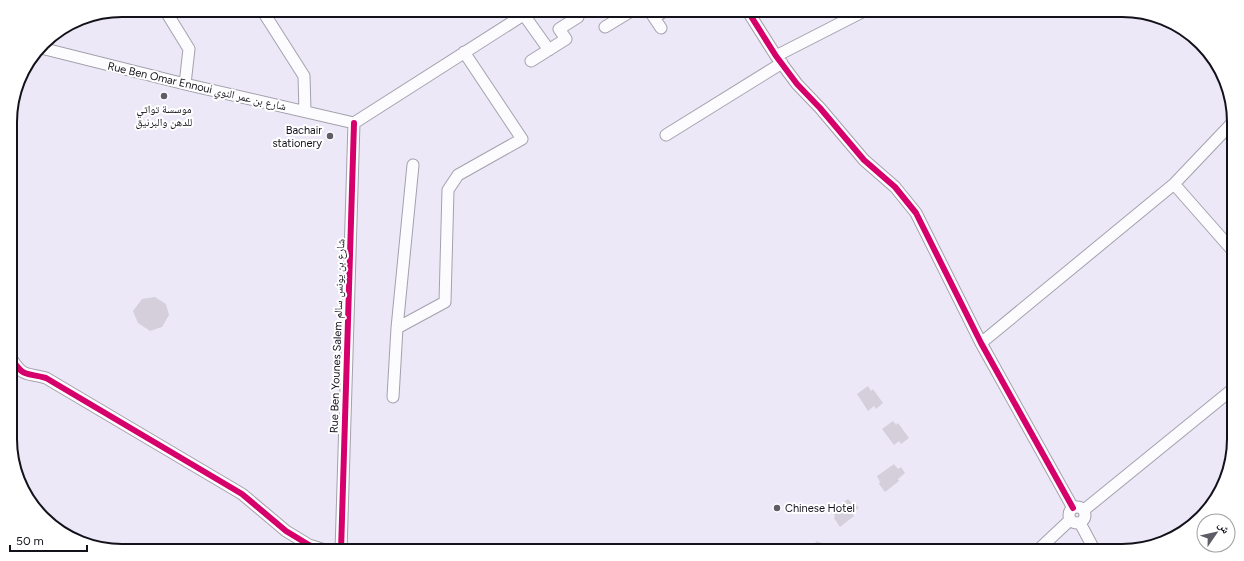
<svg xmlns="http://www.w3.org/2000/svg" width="1244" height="561" font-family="Figtree,'Noto Naskh Arabic',sans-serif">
<rect width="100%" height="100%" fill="#ece8f7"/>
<path fill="#d4cfda" d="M155,297L166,304L169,315L162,327L150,331L138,323L133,311L142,299Z
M868,386L871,391L873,389L883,403L876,409L874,406L868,411L857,394Z
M893,421L896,425L898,423L909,438L901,444L899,441L894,445L882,429Z
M894,464L898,469L901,467L905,473L898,479L899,481L885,492L879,484L880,482L877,476Z
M848,499L852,503L854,502L859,508L852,513L854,516L840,527L834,518L835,516L831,511Z
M816,541L841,549V551H813Z"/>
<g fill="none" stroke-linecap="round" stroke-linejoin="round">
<defs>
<path id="minor" d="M165,10L189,49L185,84
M262,10L304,76L305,111
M649,10L661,28
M747,10L776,56L797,84L820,108L864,160L895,187L916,213L981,343L1073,508
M524,15L549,50
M654,17L667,10
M605,27L633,10
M41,48L185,84L354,123
M776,56L866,10
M531,61L566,39L559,29L578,17
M354,123L531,10
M666,135L782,63
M1174,184L1233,251
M397,328L445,302L448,190L458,175L522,139L464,52
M981,343L1174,184L1233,122
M11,358C24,378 25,372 46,378L242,494L286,531L309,545L328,551
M393,397L397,328L413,165
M1069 515a8 8 0 1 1 16 0a8 8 0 1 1-16 0Z
M1084,510L1234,388
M1080,523L1095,551
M341,551L354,123
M1037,551L1070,520"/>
</defs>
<use href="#minor" stroke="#a4a1ad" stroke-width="13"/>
<use href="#minor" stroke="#fcfcfe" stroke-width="11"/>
<defs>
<path id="cycleway" d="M747,10L776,56L797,84L820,108L864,160L895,187L916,213L981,343L1073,508
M11,358C24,378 25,372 46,378L242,494L286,531L309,545L328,551
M341,551L354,123"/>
</defs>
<use href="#cycleway" stroke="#fff" stroke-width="8"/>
<use href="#cycleway" stroke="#d6006c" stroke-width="6"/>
</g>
<g fill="#5f5c67" stroke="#fff" stroke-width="1.5">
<circle cx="164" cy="96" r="4"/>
<circle cx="330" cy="136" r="4"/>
<circle cx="777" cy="508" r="4"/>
</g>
<g text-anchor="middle" stroke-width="4" stroke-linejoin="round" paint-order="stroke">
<g font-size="11" fill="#13111a" stroke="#fff">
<text transform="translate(197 86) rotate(13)" y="4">Rue Ben Omar Ennoui شارع بن عمر النوي</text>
<text transform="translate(337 336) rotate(-88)" y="4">Rue Ben Younes Salem شارع بن يونس سالم</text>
</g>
<g font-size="11" fill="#13111a" stroke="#fff">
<text x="164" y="113">موسسة تواتي<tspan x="164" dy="13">للدهن والبرنيق</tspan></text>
<text x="322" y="134" text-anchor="end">Bachair<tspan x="322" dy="13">stationery</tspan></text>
<text x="785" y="512" text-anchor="start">Chinese Hotel</text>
</g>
</g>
<path d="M0 0H1244V561H0ZM122 17H1122A105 105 0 0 1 1227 122V439A105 105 0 0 1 1122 544H122A105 105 0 0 1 17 439V122A105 105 0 0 1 122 17Z" fill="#fff" fill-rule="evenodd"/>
<path fill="none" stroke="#13111a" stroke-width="2" d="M122 17H1122A105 105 0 0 1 1227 122V439A105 105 0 0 1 1122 544H122A105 105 0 0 1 17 439V122A105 105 0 0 1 122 17Z"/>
<g transform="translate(1216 533) rotate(56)"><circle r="19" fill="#ffffff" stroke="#a1a0a3"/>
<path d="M0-3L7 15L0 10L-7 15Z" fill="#5f5c67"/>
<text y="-6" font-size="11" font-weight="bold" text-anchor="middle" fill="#13111a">ش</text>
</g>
<path d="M10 545v6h77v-6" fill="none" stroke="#13111a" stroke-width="2"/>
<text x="16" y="545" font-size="12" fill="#13111a" stroke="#ffffff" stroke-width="3" paint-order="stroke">50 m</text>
</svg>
